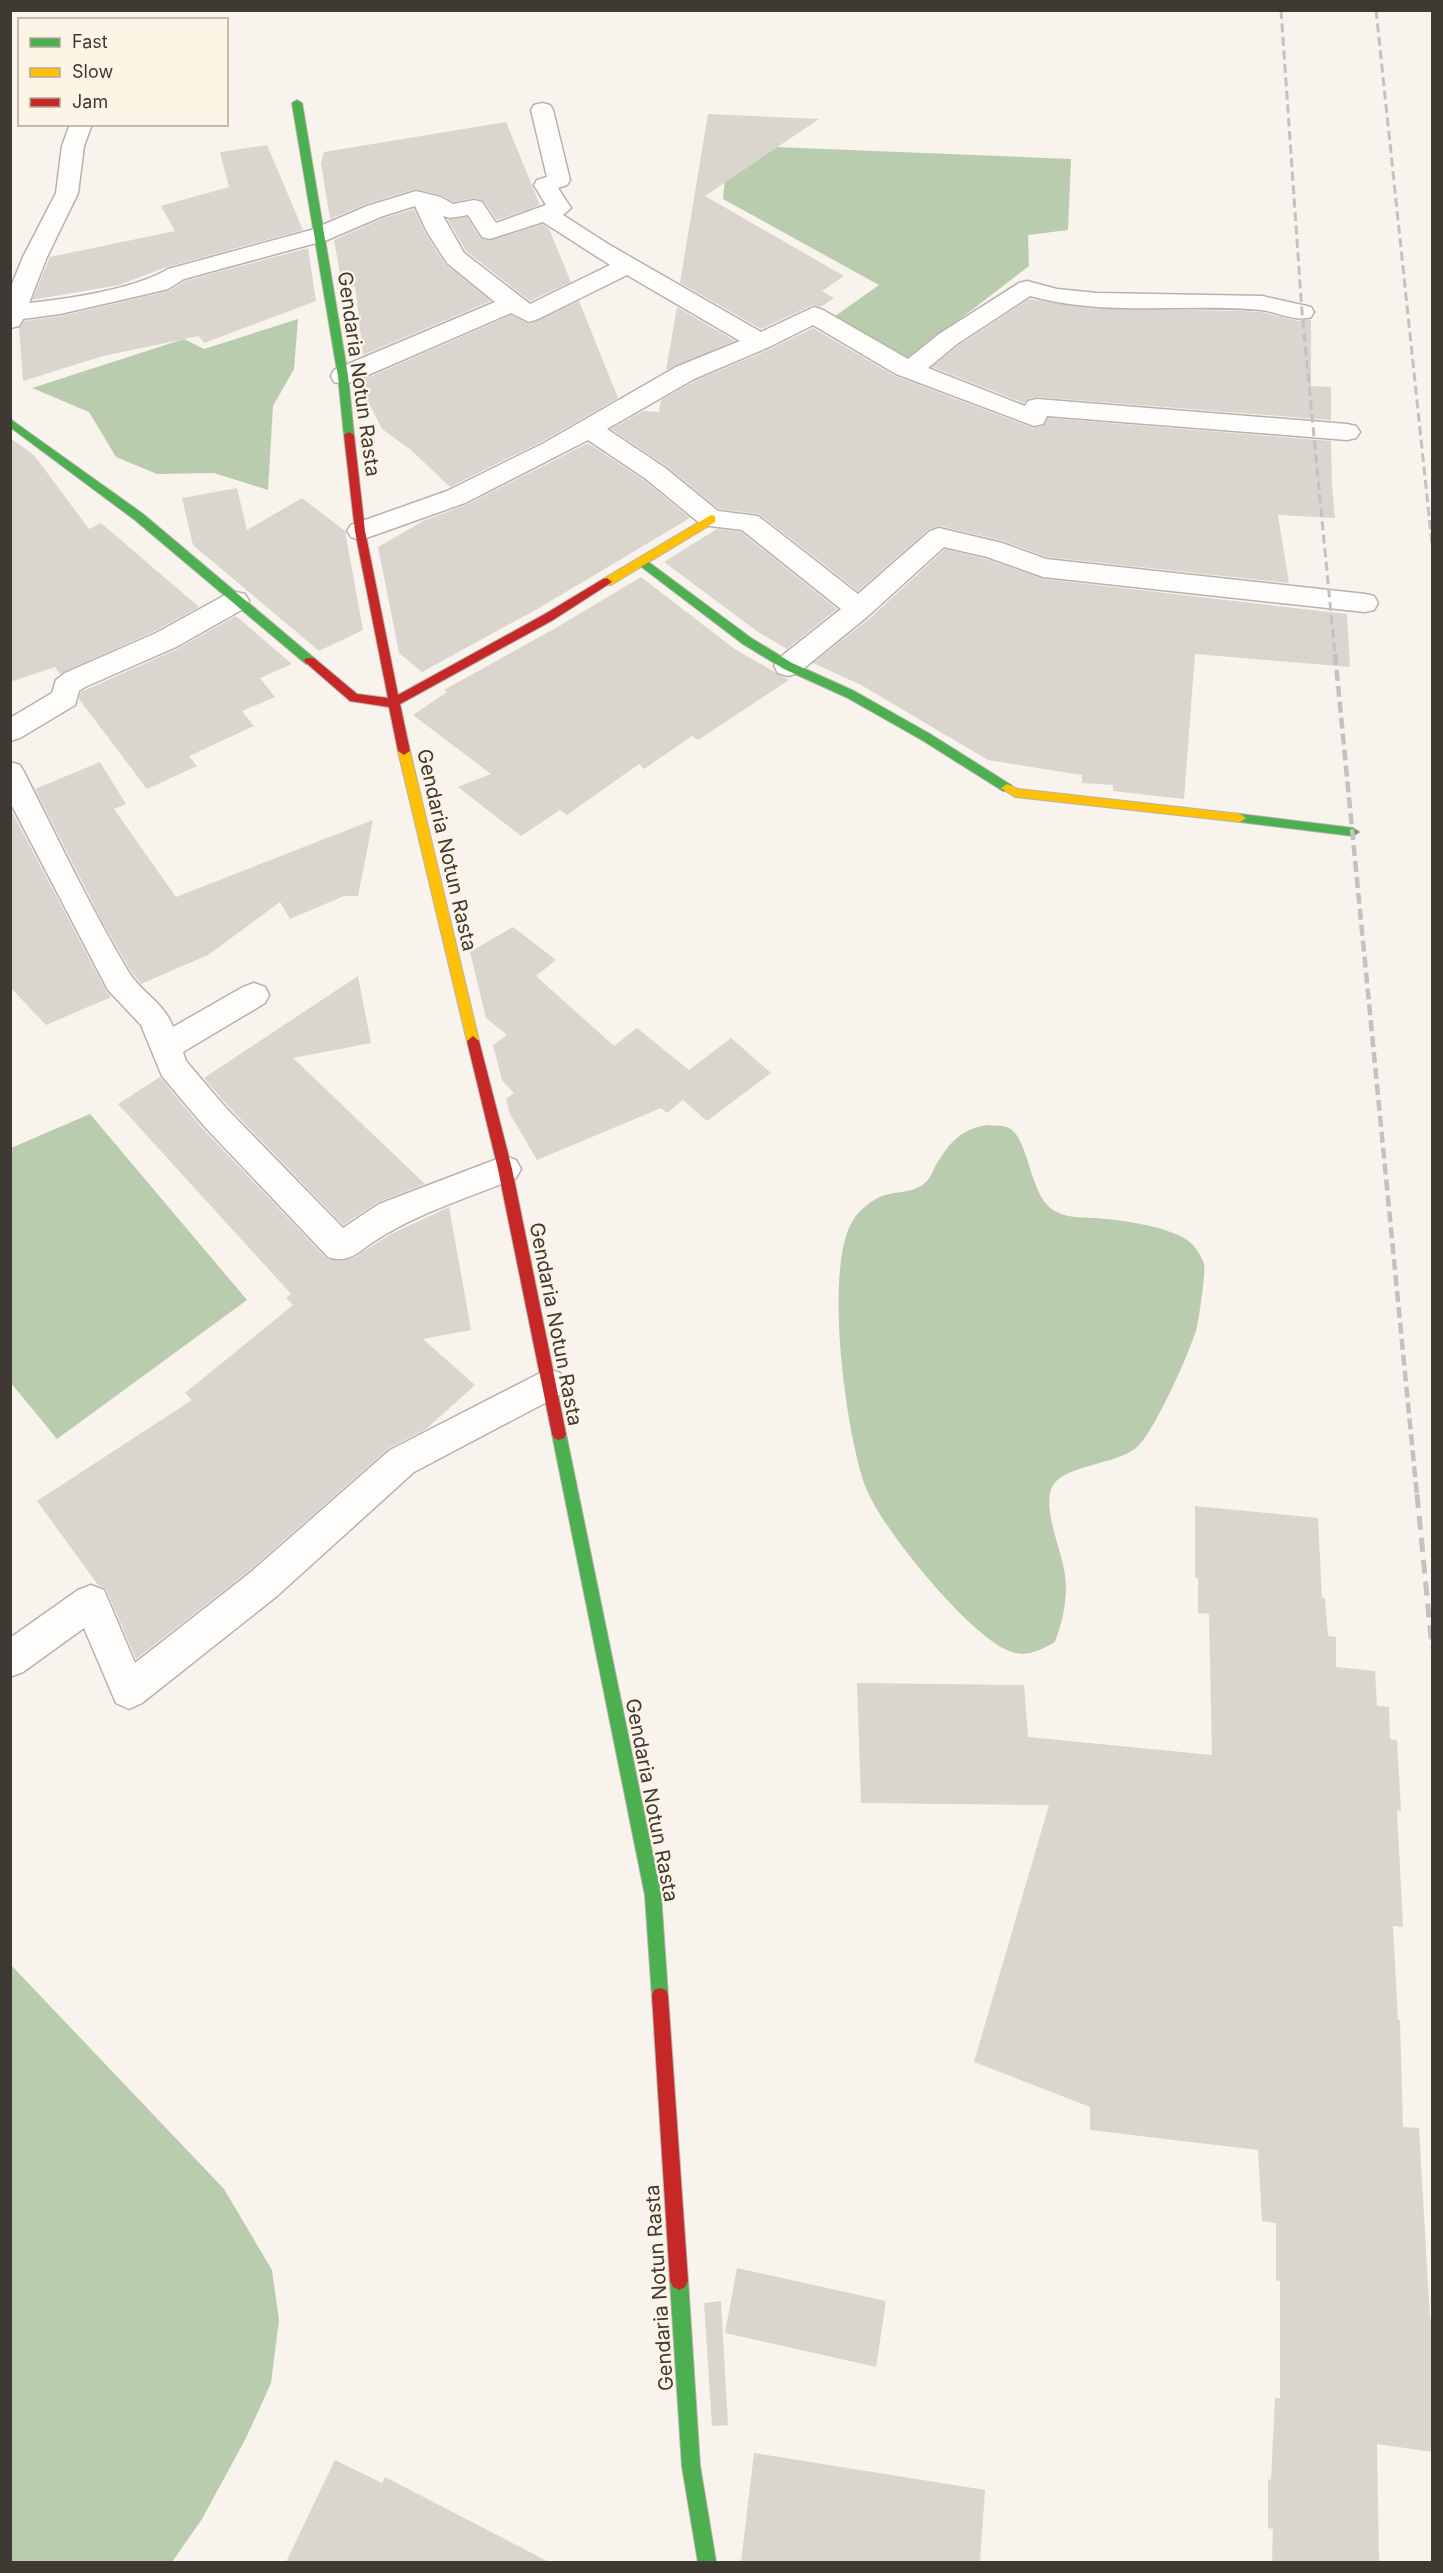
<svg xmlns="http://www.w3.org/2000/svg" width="1443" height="2573" font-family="Inter,sans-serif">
<rect width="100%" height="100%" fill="#f8f3ec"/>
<path fill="#baccae" d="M728,145L1071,159L1068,230L1028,235L1029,266L904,362L831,319L879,285L723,199Z
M298,319L294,369L273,406L268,490L214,473L157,474L116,457L89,412L32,388L184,339L204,349Z
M90,1114L247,1300L57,1439L11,1383V1148Z
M987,1125C993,1126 1003,1125 1009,1128C1029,1138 1029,1194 1053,1210C1065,1218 1080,1217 1093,1218C1117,1219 1176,1227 1192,1244C1196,1248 1203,1259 1204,1264C1206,1272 1199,1318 1197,1327C1191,1350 1153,1435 1136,1448C1117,1464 1061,1466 1052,1487C1042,1510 1062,1550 1065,1575C1068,1599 1063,1620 1055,1642C1041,1650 1026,1658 1009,1651C968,1634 882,1529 866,1488C846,1435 823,1268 853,1220C859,1210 874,1198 885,1195C900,1191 915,1193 927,1181C931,1177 933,1170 936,1165C949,1143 961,1129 987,1125Z
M11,1965L224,2189L272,2270L279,2320L271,2383L246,2438L202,2519L172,2562H11Z"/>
<path fill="#dbd5d0" d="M708,114L819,119L705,196L844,276L822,291L834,298L821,307L813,305L761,329L680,283Z
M506,122L540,205L497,220L483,200L474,198L453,202L442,195L415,189L366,204L330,219L321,163L324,152Z
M267,145L303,230L167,267L119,285L32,300L50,257L175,231L161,206L229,187L220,152Z
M414,209L425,233L445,264L491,301L363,355L355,286L343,291L334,240L384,218Z
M467,217L480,238L489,241L543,224L549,229L571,282L530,301L466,251L448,220Z
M308,248L316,301L204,343L199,336L103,356L23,381L19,328L24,321L61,316L169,291L185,281Z
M1029,299L1087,308L1242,311L1261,312L1298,321L1311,319V386L1331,387V420L1037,397L1028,399L1024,403L932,367L958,346Z
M579,301L618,398L543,441L450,487L411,450L382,429L358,382L511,315L530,324Z
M677,307L735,341L666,370Z
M813,328L895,376L1033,428L1043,426L1048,418L1331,441L1332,485L1335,518L1278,515L1289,583L1047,557L1003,541L940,526L929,529L858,591L759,514L719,509L665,465L611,429L643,411L659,412L661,400L695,381L770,349Z
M10,438L34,455L89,529L101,523L199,607L155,631L60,674L55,667L10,682Z
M588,443L645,481L690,518L539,608L422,672L399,653L378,547L425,520L466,505Z
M237,488L247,530L302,498L345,531L363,630L319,651L193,545L182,498Z
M717,529L741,532L837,609L787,649L758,632L664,562Z
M945,549L986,559L1043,579L1347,614L1350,667L1195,654L1184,799L1113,791V785L1082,783V775L988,760L861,685L813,663L870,618Z
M641,577L736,650L789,680L698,740L692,736L644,769L639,764L567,815L560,810L521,836L458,787L491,774L413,715L447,692L444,690L559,626Z
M236,616L292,664L260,678L275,697L242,711L254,726L189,756L197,766L147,789L79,699L81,692L177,649Z
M100,762L126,804L114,809L176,897L373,820L358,896H344L290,919L280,902L208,955L141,984L130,970L102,921L35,789Z
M10,808L106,991L111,997L46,1025L10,987Z
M513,927L556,960L536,976L614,1046L637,1028L689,1070L731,1038L771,1073L707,1121L683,1100L667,1113L661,1108L537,1160L510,1114L506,1099L514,1093L502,1080L493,1045L507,1035L486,1018L470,952Z
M358,976L371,1043L293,1058L425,1184L378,1202L343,1225L228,1106L204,1078Z
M160,1077L202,1128L327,1259L341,1261L353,1258L391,1234L449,1207L471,1330L423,1339L475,1385L426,1429L389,1448L250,1570L136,1659L106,1589L98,1585L37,1501L192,1400L185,1393L293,1305L286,1298L291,1294L118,1104Z
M1195,1506L1318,1518L1322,1598H1325L1328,1636L1336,1637V1667L1375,1671L1377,1706L1389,1707L1390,1739L1397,1740L1401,1811L1397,1810L1403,1927L1393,1926L1398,2020H1400L1403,2127L1419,2128L1430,2318L1432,2319V2452L1377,2444L1379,2562H1272L1273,2529L1268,2528V2479L1271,2480L1275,2398H1280V2281L1276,2280V2223L1262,2221L1258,2150L1090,2130V2107L974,2062L1049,1805L861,1803L857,1683L1024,1685L1028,1737L1212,1755L1209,1614L1198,1613V1578H1195Z
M737,2268L886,2301L876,2367L725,2333Z
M721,2301L728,2425L712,2426L704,2303Z
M754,2453L985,2490L980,2562H741Z
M335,2460L382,2483L385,2477L549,2562H286Z"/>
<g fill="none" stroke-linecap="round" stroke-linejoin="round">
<defs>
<path id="street" d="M542,103L550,105L553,110L570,180L567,185L558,188L571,208L563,215L608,244L761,332L814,307L823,310L908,359L939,334L1019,283L1027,281L1057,289L1097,293L1262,296L1311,307L1314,312L1311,317C1294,322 1278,312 1261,310C1184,303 1105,317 1030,296L957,344L928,368L1025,406L1028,401L1037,399L1347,424L1356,426L1360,432L1356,438L1347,440L1047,416L1043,424L1034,426L896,374L813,325L769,347L694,379L607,429L664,467L718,511L758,516L858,594L930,531L939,528L1002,543L1046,559L1365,594L1374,596L1378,603L1374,610L1365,612L1043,577L987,557L944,547L868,616L798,673L788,676L778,673L774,666L778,659L841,609L742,530L702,525L646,479L588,440L465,503L369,537L360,540L351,537L347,531L351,525L447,491L544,443L676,367L740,341L627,275L538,319L529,322L511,313L352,382L343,384L334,382L331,376L334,370L495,302L447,263L427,232L415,206L383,216L327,240L184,279L168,289L160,291L60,314L23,319L19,326L10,328V289L23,257L56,193L62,146L70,124H92L84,146L78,193L47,257L29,303C69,299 135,289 168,269L311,230L367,206L416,191L441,197L453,204L474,200L482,202L496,223L546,205L534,185L537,180L547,177L531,110L534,105ZM468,215L482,237L490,239L543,222L610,265L530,304L464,253L443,216L450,218Z
M236,592L245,594L249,601L245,608L176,647L85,687L79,691L75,705L20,738L10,741V718L52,693L56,680L65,673L156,633L227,594Z
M10,762L20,765L24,772C58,839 90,907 128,971C141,993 163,1001 173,1027L243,987L254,983L265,987L269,995L265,1003L183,1052L186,1061L226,1108L343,1228L379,1204L505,1156L516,1160L521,1169L516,1178C468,1198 417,1213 373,1242C357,1253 348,1264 328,1257L204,1126L162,1076L141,1025L108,990L10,802Z
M548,1369L560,1373L565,1384L560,1395L414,1472L277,1596L142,1703L129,1709L116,1703L84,1628L23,1672L10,1677V1638L78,1590L91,1585L104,1590L135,1663L251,1572L390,1450Z"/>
<path id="fast" d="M297,100L302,103L348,376L354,435L349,438L344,435L338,376L292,103Z
M10,419L143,514L314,658V664H306L135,520L10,427Z
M643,558L751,638L792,663L854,691L930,734L1011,785L1013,788L1011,791H1003L922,740L846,697L784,669L743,644L639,565L638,562Z
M1240,814L1353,828L1359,832L1353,836L1240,822L1234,818Z
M559,1428L564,1430L566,1434L661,1895L668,1996L666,2002L660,2004L654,2002L652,1996L645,1895L552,1434L554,1430Z
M679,2272L685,2275L688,2281L700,2466L716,2562H698L682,2466L670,2281L673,2275Z"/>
<path id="slow" d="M711,515L715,516V522L611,585H603V579Z
M404,747L410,751L479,1041L473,1046L467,1041L398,751Z
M1007,784L1018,789L1240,814L1246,818L1240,822L1015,797L1001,788Z"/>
<path id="jam" d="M349,432L354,435L365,531L398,695L545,614L603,579L607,578L612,582L553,620L400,704L410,751L404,755L398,751L389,707L350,701L304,661L306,658H314L357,694L388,698L355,531L344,435Z
M473,1036L479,1041L512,1169L566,1434L564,1438L559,1440L554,1438L552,1434L498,1169L467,1041Z
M660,1988L666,1990L668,1996L688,2281L685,2287L679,2290L673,2287L670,2281L652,1996L654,1990Z"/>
</defs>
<use href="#street" stroke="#b6b2ac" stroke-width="3"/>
<use href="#fast" stroke="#b6b2ac" stroke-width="2"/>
<use href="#slow" stroke="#b6b2ac" stroke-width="2"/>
<use href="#jam" stroke="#b6b2ac" stroke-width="2"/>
<use href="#street" fill="#fefdfc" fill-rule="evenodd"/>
<use href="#fast" fill="#4caf50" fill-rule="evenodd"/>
<use href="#slow" fill="#ffc107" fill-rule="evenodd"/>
<use href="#jam" fill="#c62828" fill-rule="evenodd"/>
<path stroke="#c3c2c0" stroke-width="3" stroke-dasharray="9 4.5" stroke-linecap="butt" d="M1281,10L1302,312L1335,655
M1376,10L1432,544"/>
<path stroke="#c3c2c0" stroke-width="4.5" stroke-dasharray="11 5" stroke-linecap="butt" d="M1335,654L1417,1496"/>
<path stroke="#c3c2c0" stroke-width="5" stroke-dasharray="14 8" stroke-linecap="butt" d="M1417,1494L1432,1648"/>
</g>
<g text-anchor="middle" stroke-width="4.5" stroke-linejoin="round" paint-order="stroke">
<g font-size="20" fill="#3e3933" stroke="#fef4e6">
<text transform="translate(359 374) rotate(82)" y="7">Gendaria Notun Rasta</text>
<text transform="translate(447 850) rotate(77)" y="7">Gendaria Notun Rasta</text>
<text transform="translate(556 1324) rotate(79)" y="7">Gendaria Notun Rasta</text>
<text transform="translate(652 1800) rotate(79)" y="7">Gendaria Notun Rasta</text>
<text transform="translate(659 2288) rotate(-94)" y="7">Gendaria Notun Rasta</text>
</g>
</g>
<rect width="1443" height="2573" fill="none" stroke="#3e3933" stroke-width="24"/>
<rect x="18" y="18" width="210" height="108" fill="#fef4e6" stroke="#b1a99e" stroke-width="1.5"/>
<rect x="30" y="38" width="30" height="9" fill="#4caf50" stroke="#b1a99e" stroke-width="1.5"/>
<text x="72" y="48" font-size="18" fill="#3e3933">Fast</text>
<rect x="30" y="68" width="30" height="9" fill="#ffc107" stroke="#b1a99e" stroke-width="1.5"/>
<text x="72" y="78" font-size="18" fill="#3e3933">Slow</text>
<rect x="30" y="98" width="30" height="9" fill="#c62828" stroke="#b1a99e" stroke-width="1.5"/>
<text x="72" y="108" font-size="18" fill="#3e3933">Jam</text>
</svg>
